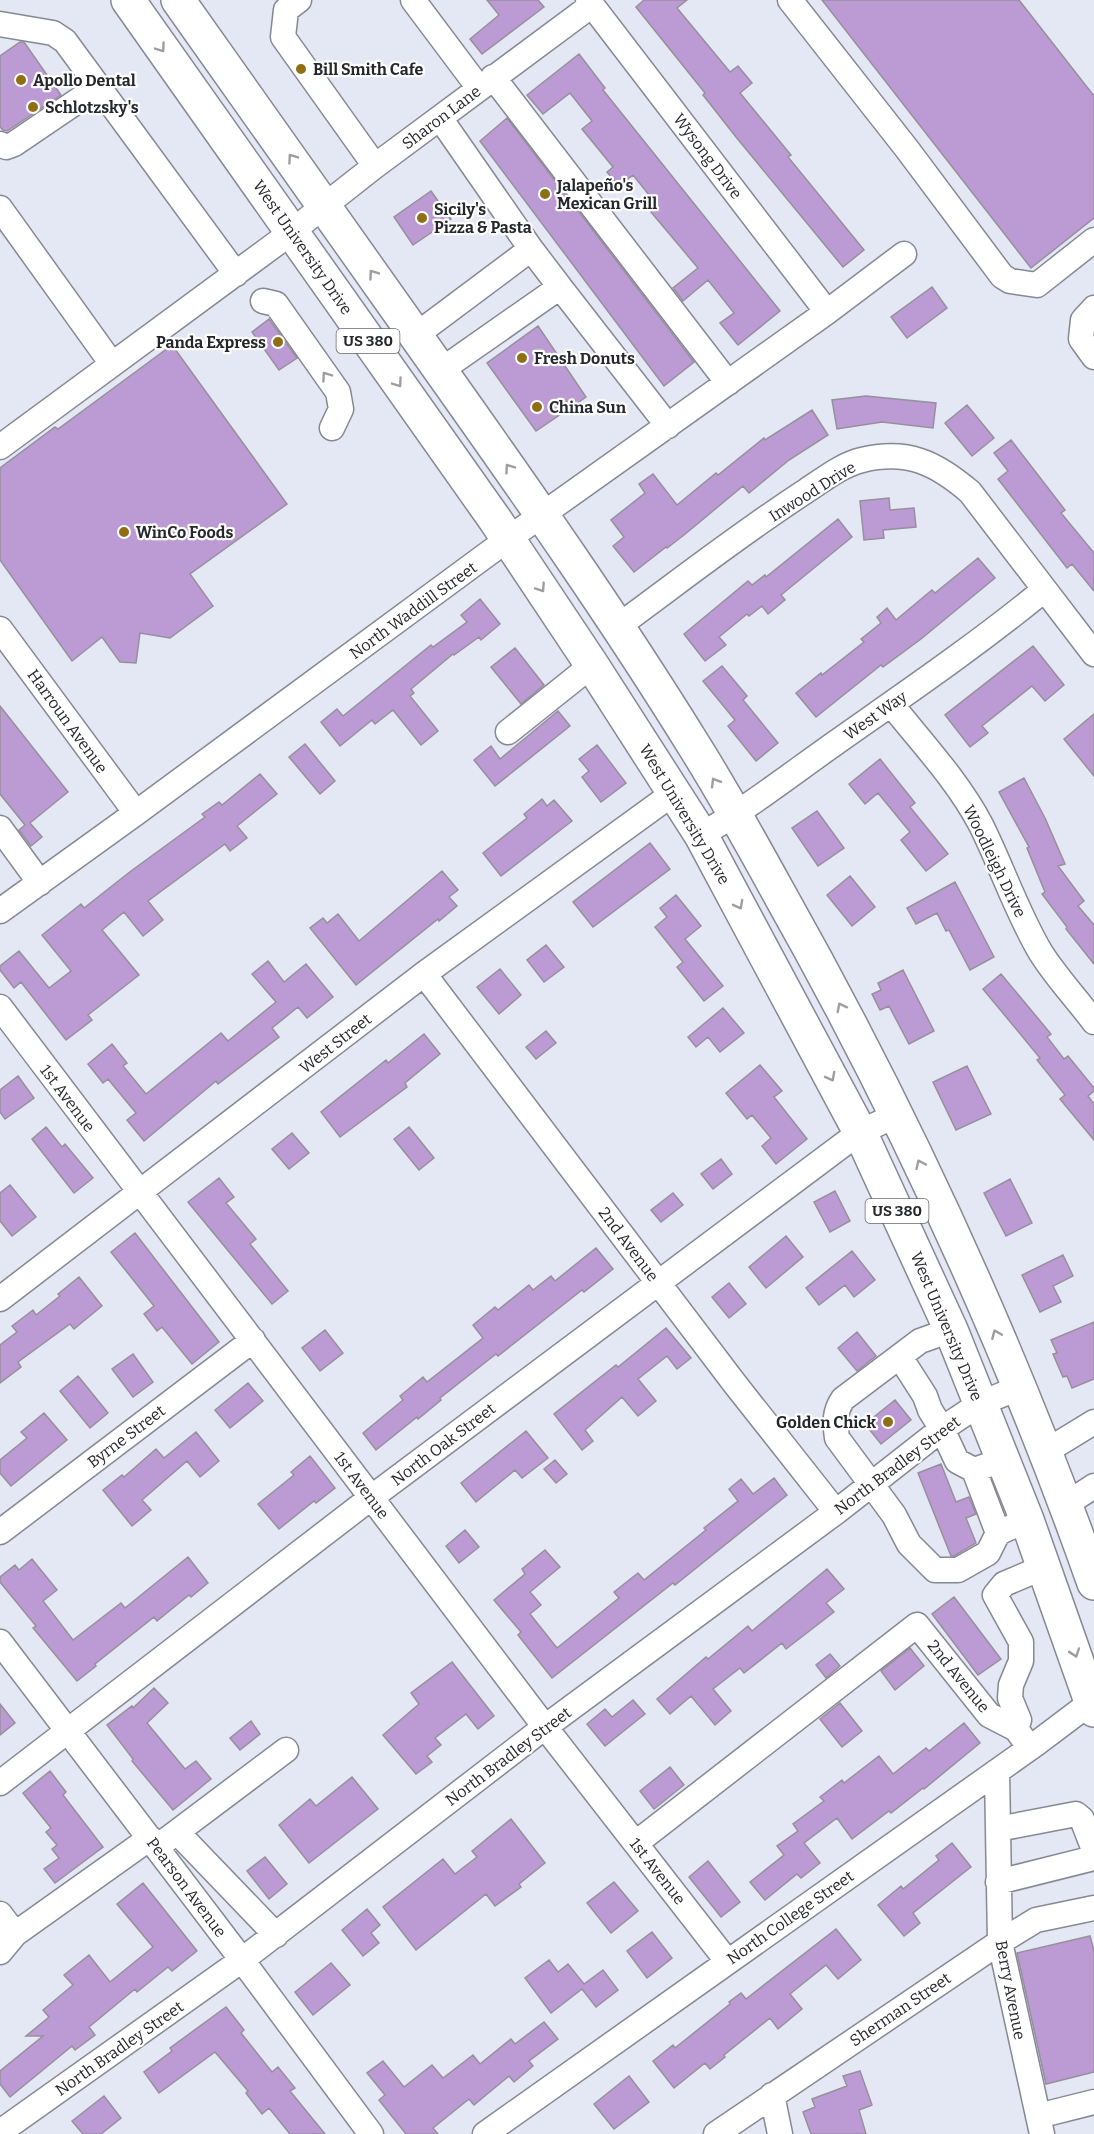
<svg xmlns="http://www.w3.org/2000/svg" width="1094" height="2134" font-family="Bitter,serif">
<rect width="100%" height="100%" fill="#e4e7f4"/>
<path fill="#bc9ad4" stroke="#97909c" stroke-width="1.5" d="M487,0H538L544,7L482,54L470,39L499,15Z
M644,0H687L677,8L730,72L738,66L752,83L740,93L791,155L788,157L864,250L843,267L736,137L703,95L705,93L636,7Z
M822,0H1019L1094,96V218L1031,268Z
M20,42H24L61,95L7,131L3,130L0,127V56Z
M579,54L605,88L603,90L780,311L738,345L720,323L734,313L708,280L683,301L673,288L698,268L651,212L658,206L633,175L619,186L607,172L613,167L582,129L592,121L570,93L543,114L527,95Z
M507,118L694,362L664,386L480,141Z
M431,191L451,219L413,245L394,217Z
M932,287L947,308L907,338L891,317Z
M269,319L297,358L279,370L252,332Z
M538,326L586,397L536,431L487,363Z
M172,345L287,504L190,574L213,606L170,638L140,633L136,663L120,662L102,637L72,661L0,560V468L55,427L58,429Z
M866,396L936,403L933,428L882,422L837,429L832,400Z
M967,405L994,438L972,456L945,423Z
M812,410L828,435L789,460L749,493L743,486L684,535L667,548L666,547L634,572L613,546L624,537L611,520L645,493L639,484L653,474L677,505L716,473L718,475L764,438L765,440Z
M1011,440L1065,510L1061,513L1094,553V591L1072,564L1067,568L998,479L1008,471L994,453Z
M889,498L890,510L914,508L916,527L883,530L884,538L864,540L860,501Z
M838,519L852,537L781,595L785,600L768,614L762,606L749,616L747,614L719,637L726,645L705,661L684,634L748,581L752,585L765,575L766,577Z
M978,558L995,578L921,639L883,667L881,665L816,717L796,693L821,673L822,675L864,642L861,639L881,623L877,617L887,608L896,620L932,590L935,593Z
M480,599L500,624L481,640L479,637L454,655L453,654L411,689L414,693L410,696L438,731L421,745L393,710L375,724L372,720L340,746L321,722L337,709L343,716L431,645L433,647L467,622L461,615Z
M1033,646L1064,685L1045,701L1032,686L982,726L988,733L970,747L945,715Z
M515,648L544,685L521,704L491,667Z
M722,666L747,696L743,700L778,743L756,761L728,726L735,720L703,681Z
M0,706L68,792L30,823L42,837L31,846L19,830L25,825L0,794Z
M558,711L570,726L495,786L474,760L491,746L500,759Z
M1094,714V776L1064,739Z
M305,744L335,781L320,794L289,757Z
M597,745L626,783L601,802L582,777L589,771L579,759Z
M880,759L915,803L910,807L948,854L926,871L901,840L910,832L878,793L865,804L849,784Z
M260,774L277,794L237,826L247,838L230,851L225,844L148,901L163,920L143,936L124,912L102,930L139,975L88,1015L92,1020L66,1040L21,982L14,988L0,970V966L19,951L49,988L71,971L42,935L81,904L84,908L131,871L205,817L202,814L219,802L222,805Z
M1024,778L1045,818L1065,864L1058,866L1084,901L1078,906L1094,925V964L1066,929L1067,927L1042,894L1045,892L1027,848L1029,847L999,792Z
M542,799L547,806L554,800L572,821L501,876L483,853L527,818L524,814Z
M817,811L844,848L818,866L792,828Z
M650,843L670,869L593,927L573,902Z
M442,871L458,890L449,897L457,906L439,921L438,919L356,985L310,928L323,918L327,923L338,914L359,941Z
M850,876L875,907L852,926L827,895Z
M955,882L994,957L970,970L949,930L946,931L937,913L916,924L907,908Z
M676,895L701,926L685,939L723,986L704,1001L677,967L683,962L655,927L667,917L660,908Z
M546,945L564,967L544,982L527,960Z
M268,961L284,982L306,964L333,997L307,1018L298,1007L272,1028L279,1037L218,1084L216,1081L144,1141L127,1120L136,1113L108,1079L103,1083L88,1064L112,1044L127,1063L123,1066L146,1094L221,1033L228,1041L276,1002L252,974Z
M500,969L521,995L499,1014L477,987Z
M903,970L934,1031L909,1044L889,1006L880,1010L872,994L881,990L878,983Z
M1001,974L1051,1034L1047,1037L1064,1059L1068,1056L1094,1088V1091L1088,1096L1094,1104V1140L1060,1099L1065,1095L1037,1060L1040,1058L983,989Z
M723,1008L744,1033L720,1052L708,1037L696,1047L688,1037Z
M546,1031L556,1043L536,1059L526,1047Z
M424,1034L440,1054L405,1083L407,1087L340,1137L321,1112L386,1060L388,1063Z
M760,1065L782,1091L774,1097L807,1139L776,1164L762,1146L771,1138L752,1115L747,1119L726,1093Z
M967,1066L991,1114L956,1130L933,1082Z
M18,1076L34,1098L5,1119L0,1112V1090Z
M46,1127L62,1147L65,1144L93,1178L74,1193L32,1139Z
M409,1127L434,1158L419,1170L394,1139Z
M292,1133L309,1153L289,1169L272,1149Z
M721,1159L732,1174L713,1189L701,1174Z
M219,1178L234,1197L226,1203L256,1239L250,1244L288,1291L272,1304L188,1202Z
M1010,1179L1032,1223L1006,1236L984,1193Z
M10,1185L36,1217L12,1236L0,1221V1193Z
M835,1191L850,1221L830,1232L814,1202Z
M673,1193L683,1205L661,1222L651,1210Z
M135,1233L219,1342L192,1364L162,1327L157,1331L144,1314L154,1306L111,1252Z
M786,1236L803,1257L766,1288L749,1267Z
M596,1248L613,1269L584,1292L582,1290L498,1356L496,1354L440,1398L441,1400L418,1419L417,1417L376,1450L363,1433L403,1400L400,1396L423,1377L427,1382L483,1338L473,1325L495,1307L498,1310L529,1285L533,1290L551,1276L555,1281Z
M852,1251L875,1280L854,1297L845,1285L819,1305L806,1288Z
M1063,1255L1073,1276L1053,1286L1061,1302L1040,1312L1022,1275Z
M79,1277L102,1306L74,1329L70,1324L18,1362L21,1367L0,1383V1345L17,1332L12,1326L33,1310L36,1315L60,1296L58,1294Z
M729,1283L746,1304L729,1318L712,1297Z
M1094,1322V1379L1072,1388L1067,1376L1063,1377L1053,1354L1057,1353L1051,1340Z
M666,1328L691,1358L677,1369L667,1356L638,1379L656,1401L638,1416L622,1397L585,1430L593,1441L582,1450L554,1414L616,1365L618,1367Z
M325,1330L343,1353L320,1371L302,1348Z
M857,1332L876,1356L857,1371L838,1348Z
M133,1354L153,1382L133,1397L112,1369Z
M78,1376L108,1413L90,1428L60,1391Z
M248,1383L263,1401L230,1428L215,1410Z
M895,1400L911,1420L881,1444L865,1424Z
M44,1413L67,1440L11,1486L0,1473V1460L27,1438L21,1432Z
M526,1431L548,1458L522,1478L515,1470L476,1502L461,1483Z
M196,1432L219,1461L200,1477L187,1461L142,1500L151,1510L132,1526L103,1490L122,1475L124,1477L156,1449L164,1458Z
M310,1456L335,1488L316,1503L314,1501L279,1529L258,1504L294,1475L291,1472Z
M555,1460L567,1474L556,1483L544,1469Z
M941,1464L956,1502L969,1497L976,1514L966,1518L976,1543L954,1556H951L918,1473Z
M774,1478L787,1495L675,1585L673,1583L552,1678L518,1635L521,1632L494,1600L525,1574L522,1569L545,1550L560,1567L530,1592L541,1605L530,1614L557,1648L619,1598L614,1592L638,1573L644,1580L706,1530L704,1528L738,1501L729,1489L741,1479L753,1494Z
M465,1530L479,1547L459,1563L446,1546Z
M188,1557L208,1583L191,1597L189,1595L157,1621L154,1617L95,1664L96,1666L77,1681L33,1628L36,1626L0,1582V1577L15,1565L19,1570L32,1559L57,1590L43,1601L73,1640L121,1603L125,1608Z
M827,1569L844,1589L826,1603L834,1612L786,1649L782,1643L744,1673L740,1668L713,1689L731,1711L715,1725L691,1696L670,1714L657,1699L706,1657L708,1659L748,1626L752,1631Z
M954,1597L1001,1659L978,1675L932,1614Z
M910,1648L924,1666L895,1690L881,1671Z
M830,1654L840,1666L826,1678L816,1665Z
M452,1662L494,1716L478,1729L466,1714L435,1738L441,1745L427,1756L432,1762L416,1774L383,1735L419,1704L411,1693Z
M154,1688L168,1703L147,1723L185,1769L196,1761L211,1779L173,1810L132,1761L133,1759L107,1725L132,1706L133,1708Z
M633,1700L645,1714L605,1746L587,1724L605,1709L612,1717Z
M840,1703L862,1731L842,1747L820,1719Z
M0,1704L15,1723L0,1735Z
M251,1721L260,1734L240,1750L230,1738Z
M964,1723L980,1743L924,1789L923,1788L891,1813L889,1811L852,1839L837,1818L804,1843L820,1863L801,1878L797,1874L765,1900L750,1882L784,1855L777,1846L798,1831L793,1824L824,1801L820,1797L842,1780L844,1783L879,1756L893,1774L926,1748L929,1751Z
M670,1767L684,1785L654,1809L640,1791Z
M50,1771L66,1792L63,1795L103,1847L55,1883L44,1869L59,1858L52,1849L57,1845L46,1832L51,1828L23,1793Z
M352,1777L378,1809L309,1863L279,1825L310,1799L316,1806Z
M511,1819L545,1863L519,1884L521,1887L495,1906L486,1894L416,1950L383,1907L443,1859L455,1874L477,1857L472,1851Z
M952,1843L971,1867L913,1913L920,1923L904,1936L878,1905L901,1886L903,1889L939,1860L936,1856Z
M265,1857L287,1884L269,1899L247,1871Z
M708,1861L740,1902L721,1917L689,1877Z
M614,1882L638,1911L611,1933L587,1903Z
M143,1883L197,1951L172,1971L168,1967L137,1992L135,1989L89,2027L95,2035L75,2050L72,2046L10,2097L0,2084V2071L43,2036H26L49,2017L43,2010L73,1985L64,1975L89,1955L110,1982L153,1947L117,1904Z
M367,1909L380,1925L371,1933L379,1943L363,1956L342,1930Z
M836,1929L861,1960L838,1979L826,1965L790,1994L802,2009L778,2029L770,2018L724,2055L725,2057L710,2069L705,2063L674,2088L653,2061L673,2045L675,2048L730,2004L729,2002L741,1993L746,1999Z
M652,1932L672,1958L647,1978L627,1951Z
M1090,1936L1094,1951V2072L1046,2084L1017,1953Z
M549,1960L558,1972L568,1964L584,1984L603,1970L618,1990L596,2007L582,1989L551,2013L525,1978Z
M331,1963L350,1985L313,2015L295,1992Z
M226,2007L244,2030L241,2033L272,2072L278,2067L295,2088L290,2091L325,2134H290L269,2108L262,2114L246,2093L248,2091L215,2052L159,2093L144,2072L172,2051L170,2048Z
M544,2022L558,2039L529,2061L533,2066L514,2082L509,2076L474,2105L469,2099L433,2128L438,2134H406L379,2100L385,2095L367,2073L383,2061L404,2087L432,2065L443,2078L473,2055L480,2064L511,2039L515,2044Z
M860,2071L872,2105L859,2110L866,2134H811L803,2112L815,2107L812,2099L847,2086L843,2076Z
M629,2076L649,2102L614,2129L594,2104Z
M104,2096L121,2118L101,2134H83L72,2121Z"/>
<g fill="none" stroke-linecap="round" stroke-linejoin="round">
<defs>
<path id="minor" d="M299,0L286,10L283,37L375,166
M413,0L479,88
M588,0L827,312
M790,0L907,149L1002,276L1010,281L1037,285L1094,240
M0,24L53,33L65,41L236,274
M493,77L728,383
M440,118L531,249L560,287
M0,144L6,147L14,144L98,87
M0,208L112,364
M263,301L276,304L338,392L341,409L332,428
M1094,308L1083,320L1081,339L1094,357
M416,335L531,249
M440,371L560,287L668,426
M0,447L277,243L375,166L592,5
M617,627C680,581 741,533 806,491C823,480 841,465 862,460C908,449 936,463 970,492L1094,654
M0,629L136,813
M891,704C922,743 958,781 981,825C1002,867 1017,913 1041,953C1056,977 1077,999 1094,1022
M508,732L592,665
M0,828L40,883
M701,835C748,808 790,775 834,744C905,694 977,645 1044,590
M0,911L136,813L508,539L827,312L904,254
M424,974L735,1384L836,1512
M0,1007L545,1727L727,1961
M0,1299L424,974L675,792
M951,1330L920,1341L843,1399C834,1412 835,1423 837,1438L894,1515L909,1544L935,1570H958L988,1553L998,1533L1027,1520
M900,1357L925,1396L930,1410L942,1429L957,1461L974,1470L1003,1460
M1045,1452L1094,1422
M974,1470L998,1533
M1065,1505L1094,1486
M0,1532L253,1340
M0,1642L242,1960L371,2134
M1016,1729L1019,1720L1010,1698L1011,1685L1021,1661V1642L995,1595L1004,1584L1044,1567
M997,1772L1000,1942L1042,2134
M0,1783L372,1497L860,1132L897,1115
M998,1829L1076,1814L1082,1819L1094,1850
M177,1832L276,1935
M636,1843L917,1625L989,1715L1016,1729L1030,1748
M157,1847L286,1750
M998,1882L1094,1858
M0,1914L15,1934L150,1838
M0,1952L15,1934
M772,2095L780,2134
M1038,2116L1094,2102
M0,2132L242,1960L545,1727L836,1512L942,1429L981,1403L1019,1388
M485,2134L1037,1743L1094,1700
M716,2134L1000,1942L1036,1920L1094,1908"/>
<path id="highway" d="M128,0L496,521L592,665L701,835L860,1132L951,1330L1027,1520L1094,1710
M178,0C267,125 356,251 445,377C530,497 615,618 693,744C724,793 752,844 780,895C904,1115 1010,1345 1094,1583"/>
</defs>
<use href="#minor" stroke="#868894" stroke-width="27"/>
<use href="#highway" stroke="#868894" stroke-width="36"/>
<use href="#minor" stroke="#fff" stroke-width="24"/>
<use href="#highway" stroke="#fff" stroke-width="33"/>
</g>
<defs><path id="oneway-chevron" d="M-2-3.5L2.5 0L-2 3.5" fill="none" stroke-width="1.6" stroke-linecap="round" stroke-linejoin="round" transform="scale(1.5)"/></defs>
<g stroke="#9d9ea0">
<use href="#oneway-chevron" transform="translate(161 48) rotate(55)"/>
<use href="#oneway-chevron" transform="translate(292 158) rotate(-125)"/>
<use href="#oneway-chevron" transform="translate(373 274) rotate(-125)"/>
<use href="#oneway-chevron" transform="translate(326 376) rotate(-125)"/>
<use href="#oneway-chevron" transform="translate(398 383) rotate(55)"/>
<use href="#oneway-chevron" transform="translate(509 468) rotate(-125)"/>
<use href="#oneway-chevron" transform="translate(541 588) rotate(56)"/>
<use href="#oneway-chevron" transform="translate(715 782) rotate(-121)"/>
<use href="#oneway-chevron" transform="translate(739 905) rotate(62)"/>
<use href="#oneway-chevron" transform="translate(841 1007) rotate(-117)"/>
<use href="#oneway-chevron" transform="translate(831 1077) rotate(62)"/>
<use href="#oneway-chevron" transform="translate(920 1164) rotate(-115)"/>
<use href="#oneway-chevron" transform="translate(996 1334) rotate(-113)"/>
<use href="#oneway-chevron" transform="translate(1075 1653) rotate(71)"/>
</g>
<g fill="#906f14" stroke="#fff" stroke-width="2">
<circle cx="301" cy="69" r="6"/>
<circle cx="21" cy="80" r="6"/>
<circle cx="33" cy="107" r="6"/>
<circle cx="545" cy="194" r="6"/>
<circle cx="422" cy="218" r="6"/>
<circle cx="278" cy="342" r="6"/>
<circle cx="522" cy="358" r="6"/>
<circle cx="537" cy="407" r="6"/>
<circle cx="124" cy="532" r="6"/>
<circle cx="888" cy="1422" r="6"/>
</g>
<g text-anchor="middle" stroke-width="4.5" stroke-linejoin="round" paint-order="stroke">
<g fill="#fff" stroke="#67686b" stroke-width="1.5">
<rect x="336.5" y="329" width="63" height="24" rx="4.5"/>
<rect x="865.5" y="1199" width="63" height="24" rx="4.5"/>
</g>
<g font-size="15" font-weight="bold" fill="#26272c">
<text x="368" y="346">US 380</text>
<text x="897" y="1216">US 380</text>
</g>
<g font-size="16" font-weight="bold" fill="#26272c" stroke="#fff" text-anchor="start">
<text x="313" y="75">Bill Smith Cafe</text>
<text x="33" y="86">Apollo Dental</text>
<text x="45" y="113">Schlotzsky's</text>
<text x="557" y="191">Jalapeño's<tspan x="557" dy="18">Mexican Grill</tspan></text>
<text x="434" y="215">Sicily's<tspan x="434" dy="18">Pizza &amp; Pasta</tspan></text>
<text x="266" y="348" text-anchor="end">Panda Express</text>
<text x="534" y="364">Fresh Donuts</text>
<text x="549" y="413">China Sun</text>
<text x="136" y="538">WinCo Foods</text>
<text x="876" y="1428" text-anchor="end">Golden Chick</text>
</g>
<g font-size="16" fill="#26272c" stroke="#fff">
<text transform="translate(441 117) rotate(-37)" y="6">Sharon Lane</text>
<text transform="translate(708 156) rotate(53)" y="6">Wysong Drive</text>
<text transform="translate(303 247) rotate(55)" y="6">West University Drive</text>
<text transform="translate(812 491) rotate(-32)" y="6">Inwood Drive</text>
<text transform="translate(413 610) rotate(-36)" y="6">North Waddill Street</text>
<text transform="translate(875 715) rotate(-35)" y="6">West Way</text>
<text transform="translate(68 721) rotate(54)" y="6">Harroun Avenue</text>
<text transform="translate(685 814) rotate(59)" y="6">West University Drive</text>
<text transform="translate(995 861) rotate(64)" y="6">Woodleigh Drive</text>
<text transform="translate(335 1043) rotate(-38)" y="6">West Street</text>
<text transform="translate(68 1098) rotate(53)" y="6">1st Avenue</text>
<text transform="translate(629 1244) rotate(53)" y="6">2nd Avenue</text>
<text transform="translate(947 1326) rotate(67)" y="6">West University Drive</text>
<text transform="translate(126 1436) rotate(-37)" y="6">Byrne Street</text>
<text transform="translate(443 1444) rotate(-37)" y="6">North Oak Street</text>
<text transform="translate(897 1465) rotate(-37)" y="6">North Bradley Street</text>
<text transform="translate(362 1485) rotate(53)" y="6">1st Avenue</text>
<text transform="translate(959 1676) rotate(51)" y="6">2nd Avenue</text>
<text transform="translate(508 1756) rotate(-37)" y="6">North Bradley Street</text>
<text transform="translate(658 1871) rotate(52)" y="6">1st Avenue</text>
<text transform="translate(187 1887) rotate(53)" y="6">Pearson Avenue</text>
<text transform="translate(790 1917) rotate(-35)" y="6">North College Street</text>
<text transform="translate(1011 1990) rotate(79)" y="6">Berry Avenue</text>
<text transform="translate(900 2009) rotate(-34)" y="6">Sherman Street</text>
<text transform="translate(119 2048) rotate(-35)" y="6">North Bradley Street</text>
</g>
</g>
</svg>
